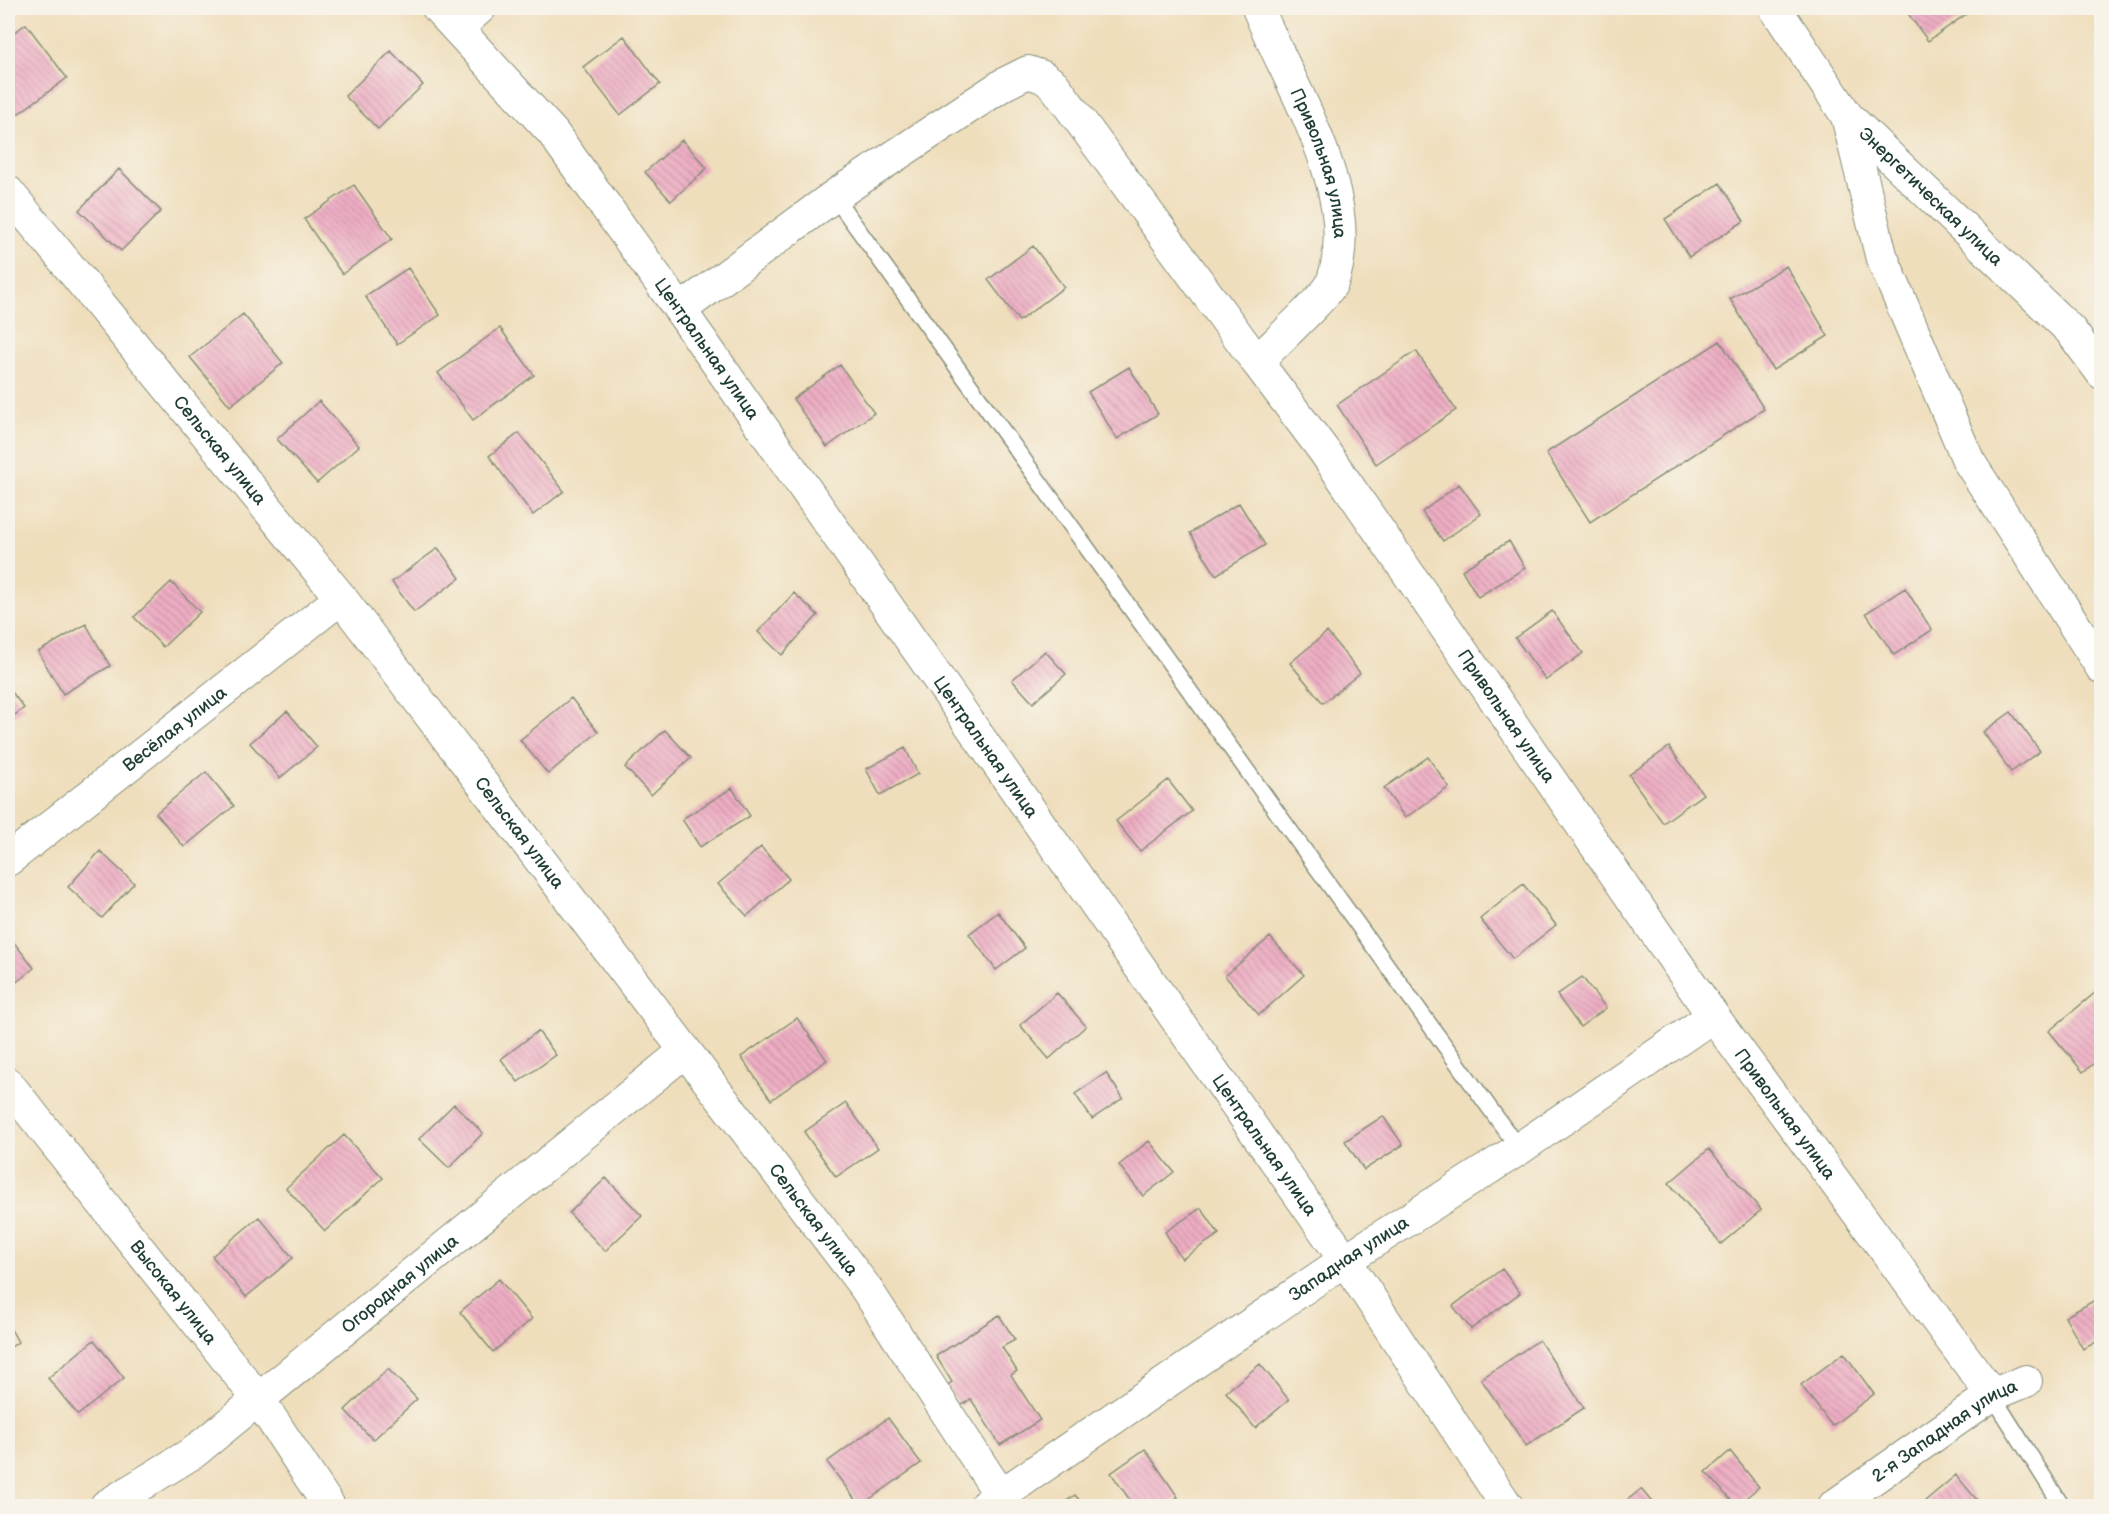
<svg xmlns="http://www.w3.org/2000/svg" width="2109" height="1514" font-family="'Balsamiq Sans',sans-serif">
<defs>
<pattern id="building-back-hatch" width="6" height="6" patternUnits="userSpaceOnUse" patternTransform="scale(1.5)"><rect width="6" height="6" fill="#efaec4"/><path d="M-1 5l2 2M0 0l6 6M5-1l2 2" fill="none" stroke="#c18fa0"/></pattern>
</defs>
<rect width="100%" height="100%" fill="#f7f3e8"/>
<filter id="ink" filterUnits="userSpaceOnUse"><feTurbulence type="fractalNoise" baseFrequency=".0167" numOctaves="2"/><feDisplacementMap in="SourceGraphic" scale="12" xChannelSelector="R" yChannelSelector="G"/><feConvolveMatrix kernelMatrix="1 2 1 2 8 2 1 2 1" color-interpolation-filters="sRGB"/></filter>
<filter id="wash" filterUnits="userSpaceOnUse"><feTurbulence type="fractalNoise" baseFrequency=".008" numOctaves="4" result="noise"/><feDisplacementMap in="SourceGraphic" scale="24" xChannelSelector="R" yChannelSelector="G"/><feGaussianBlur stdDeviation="1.35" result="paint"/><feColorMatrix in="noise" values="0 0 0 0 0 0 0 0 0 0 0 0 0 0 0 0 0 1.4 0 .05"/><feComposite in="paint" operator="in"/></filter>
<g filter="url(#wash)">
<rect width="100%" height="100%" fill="#efdebc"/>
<g id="blocks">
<path fill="url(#building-back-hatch)" d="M1904,8H1966L1969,12L1928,41Z
M26,24L67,78L18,114L8,100V37Z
M624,36L660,84L620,115L583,67Z
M391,51L423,85L378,129L345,96Z
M682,140L707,168L671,201L645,172Z
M119,169L161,211L121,251L79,210Z
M1720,183L1744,221L1689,257L1665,219Z
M354,185L392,239L342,274L304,219Z
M1033,246L1064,287L1019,321L988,280Z
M1786,266L1828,336L1773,370L1730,299Z
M408,268L440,315L397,344L365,296Z
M243,314L283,363L230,406L190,357Z
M500,328L534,375L473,420L438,373Z
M1720,341L1764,409L1590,522L1546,453Z
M1416,351L1456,410L1376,464L1337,405Z
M840,365L874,413L827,447L793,399Z
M1129,367L1158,414L1117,439L1088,392Z
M319,401L359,446L317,483L277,439Z
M519,433L564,491L533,515L489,456Z
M1459,484L1481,514L1443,541L1422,512Z
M1239,503L1265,545L1216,575L1190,533Z
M1509,541L1525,568L1478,597L1462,570Z
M438,548L460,578L414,612L392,582Z
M171,582L200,612L163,647L134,617Z
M1905,588L1932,630L1894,655L1866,613Z
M794,593L818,615L782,655L758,632Z
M1552,611L1583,653L1546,680L1515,638Z
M86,624L110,666L63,694L38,652Z
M1327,632L1360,673L1323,703L1290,663Z
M1045,651L1066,674L1033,703L1012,680Z
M8,687L24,708L8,720Z
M571,698L598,732L548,774L520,740Z
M287,711L317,747L280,778L250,743Z
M2011,712L2040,751L2011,772L1983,732Z
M665,730L691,758L651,795L625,767Z
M1669,747L1703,794L1663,823L1629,775Z
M905,748L918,774L880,795L866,769Z
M1428,757L1449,787L1405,818L1384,788Z
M206,772L234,806L184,847L156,813Z
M1168,780L1192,811L1140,851L1116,821Z
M732,788L750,816L700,847L682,819Z
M761,847L789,879L747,916L718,884Z
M100,851L134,883L102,918L68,887Z
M1523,884L1556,925L1513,959L1480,919Z
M998,912L1025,948L996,970L969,934Z
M8,935L34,968L8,989Z
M1270,937L1304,975L1259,1015L1225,976Z
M1582,977L1606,1008L1580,1027L1557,995Z
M2096,992L2102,999V1057L2083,1072L2049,1031Z
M1057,993L1086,1026L1049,1059L1020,1025Z
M797,1018L827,1060L771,1100L741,1057Z
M538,1031L556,1055L518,1082L501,1059Z
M1106,1073L1123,1098L1092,1119L1075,1094Z
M846,1103L878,1148L836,1177L804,1132Z
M454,1104L483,1133L449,1168L419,1139Z
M1383,1116L1403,1145L1364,1170L1345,1141Z
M344,1135L383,1178L325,1231L286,1188Z
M1149,1141L1174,1172L1143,1196L1119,1165Z
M1709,1149L1761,1210L1721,1244L1669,1183Z
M606,1178L642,1216L605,1251L569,1213Z
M1201,1208L1219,1234L1182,1259L1165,1232Z
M259,1217L293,1258L246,1297L212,1256Z
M1502,1269L1520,1293L1471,1329L1453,1306Z
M499,1279L532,1319L493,1352L460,1312Z
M2102,1296V1339L2083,1349L2065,1317Z
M999,1315L1015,1340L1002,1347L1017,1371L1011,1375L1040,1420L1000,1445L971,1399L959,1407L946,1386L952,1382L936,1356Z
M8,1324L18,1342L8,1349Z
M94,1340L124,1378L78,1415L48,1378Z
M1539,1340L1584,1408L1526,1446L1481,1379Z
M1844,1353L1874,1394L1832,1426L1801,1385Z
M1260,1364L1289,1400L1255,1428L1226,1392Z
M388,1369L417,1399L373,1440L345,1410Z
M888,1418L921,1463L860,1506L827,1462Z
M1145,1449L1178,1497L1165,1506H1134L1111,1473Z
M1730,1451L1759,1487L1736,1506L1706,1472Z
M1956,1475L1982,1506H1930L1925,1501Z
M1641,1489L1655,1506H1620Z
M1075,1495L1084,1506H1060Z"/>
</g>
</g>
<g filter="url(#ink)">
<use href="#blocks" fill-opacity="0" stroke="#878e78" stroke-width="1.5"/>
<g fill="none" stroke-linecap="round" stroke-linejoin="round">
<defs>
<path id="service" d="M834,196L1519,1149
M1992,1395L2062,1506"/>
<g id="minor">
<path id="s1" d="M438,8L553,133L680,310L1345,1260L1507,1506"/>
<path id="s2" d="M1258,8C1289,86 1364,196 1332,283C1328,294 1270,348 1257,362L1324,451L1713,1016L1992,1395"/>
<path id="s3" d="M1775,8L1847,116L2070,330L2102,373"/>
<path d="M457,28L480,8"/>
<path d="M1847,116L1881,255L1968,460L2102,668"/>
<path id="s4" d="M8,192L341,598L865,1287L1001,1496"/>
<path d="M680,310L834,196L1004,84L1028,72L1043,77L1054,85L1257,362"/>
<path id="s5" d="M8,860L341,598"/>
<path id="s6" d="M8,1084L259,1400L329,1506"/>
<path id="s7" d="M106,1506L194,1452L685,1051"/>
<path id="s8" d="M985,1506L1345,1260L1519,1149L1713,1016"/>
<path id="s9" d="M1834,1506L1992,1395L2026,1381"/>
</g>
</defs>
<use href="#service" stroke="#878e78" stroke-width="18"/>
<use href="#minor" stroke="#878e78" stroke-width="34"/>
<use href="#service" stroke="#fff" stroke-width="15"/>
<use href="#minor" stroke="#fff" stroke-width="32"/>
</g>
</g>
<g text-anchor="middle" stroke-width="4.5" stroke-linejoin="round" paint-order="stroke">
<g font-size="18" fill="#1f3d34" stroke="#f7f3e8">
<text dy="6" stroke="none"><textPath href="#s2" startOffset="168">Привольная улица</textPath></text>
<text dy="6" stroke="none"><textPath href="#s3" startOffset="246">Энергетическая улица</textPath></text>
<text dy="6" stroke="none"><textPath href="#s1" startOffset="435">Центральная улица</textPath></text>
<text dy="6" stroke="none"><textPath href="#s4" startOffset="334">Сельская улица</textPath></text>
<text dy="6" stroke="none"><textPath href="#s2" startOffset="834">Привольная улица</textPath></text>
<text dy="6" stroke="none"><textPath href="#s5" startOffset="212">Весёлая улица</textPath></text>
<text dy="6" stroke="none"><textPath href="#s1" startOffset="921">Центральная улица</textPath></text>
<text dy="6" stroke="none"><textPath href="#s4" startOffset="820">Сельская улица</textPath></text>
<text dy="6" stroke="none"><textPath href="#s2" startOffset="1320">Привольная улица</textPath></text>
<text dy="6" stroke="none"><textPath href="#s1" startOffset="1407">Центральная улица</textPath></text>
<text dy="6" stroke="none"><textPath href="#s4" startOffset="1306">Сельская улица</textPath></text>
<text dy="6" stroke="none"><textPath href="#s8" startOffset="440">Западная улица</textPath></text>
<text dy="6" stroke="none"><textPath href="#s7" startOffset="369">Огородная улица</textPath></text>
<text dy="6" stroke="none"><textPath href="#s6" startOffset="266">Высокая улица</textPath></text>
<text dy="6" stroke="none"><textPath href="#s9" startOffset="134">2-я Западная улица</textPath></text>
</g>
</g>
<rect width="2109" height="1514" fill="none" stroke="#f7f3e8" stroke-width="30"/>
</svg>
